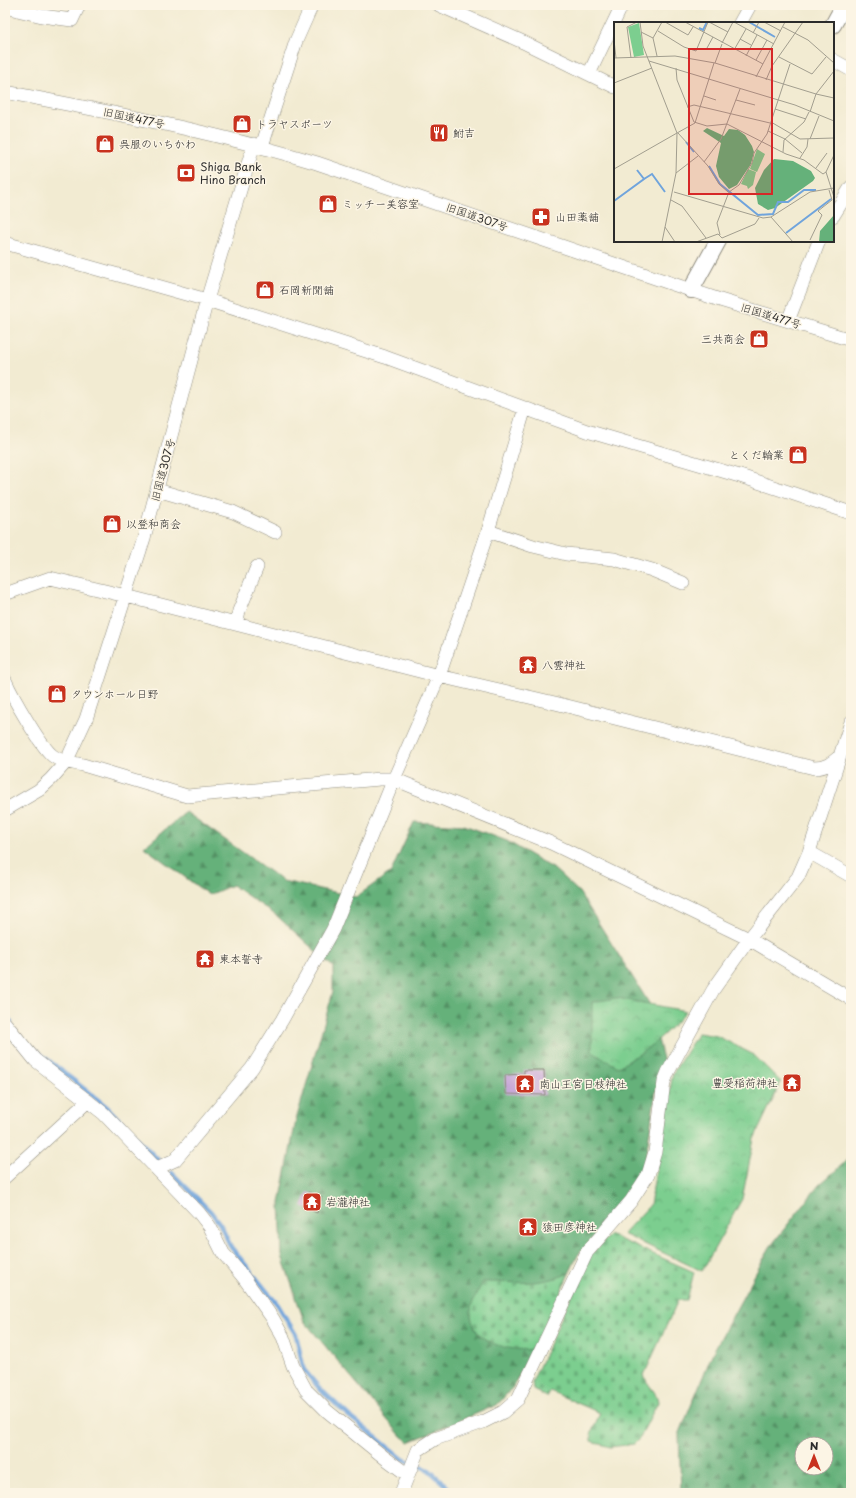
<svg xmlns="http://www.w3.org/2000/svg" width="856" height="1498" font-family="'Playpen Sans','Klee One',sans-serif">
<defs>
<pattern id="forest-firs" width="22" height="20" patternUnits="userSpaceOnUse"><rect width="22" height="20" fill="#65b17a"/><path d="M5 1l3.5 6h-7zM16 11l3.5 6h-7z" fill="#539064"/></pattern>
<pattern id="cemetery-stones" width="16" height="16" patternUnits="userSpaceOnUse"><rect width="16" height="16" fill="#7cce8f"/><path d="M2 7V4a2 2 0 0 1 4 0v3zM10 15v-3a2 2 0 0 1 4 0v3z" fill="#6bb17c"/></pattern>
<pattern id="park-crowns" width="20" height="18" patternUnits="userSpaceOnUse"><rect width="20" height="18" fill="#7cce8f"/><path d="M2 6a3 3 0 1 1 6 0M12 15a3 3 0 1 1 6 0" fill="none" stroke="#6bb17c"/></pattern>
</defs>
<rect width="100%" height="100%" fill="#fcf5e5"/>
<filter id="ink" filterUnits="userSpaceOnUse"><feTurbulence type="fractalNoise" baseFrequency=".025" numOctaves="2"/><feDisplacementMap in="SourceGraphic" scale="8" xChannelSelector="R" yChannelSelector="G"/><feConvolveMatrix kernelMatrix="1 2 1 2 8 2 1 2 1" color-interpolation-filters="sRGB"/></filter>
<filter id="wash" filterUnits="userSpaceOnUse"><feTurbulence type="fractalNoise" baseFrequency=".012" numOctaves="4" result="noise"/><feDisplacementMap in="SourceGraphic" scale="16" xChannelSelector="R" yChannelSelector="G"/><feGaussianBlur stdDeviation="0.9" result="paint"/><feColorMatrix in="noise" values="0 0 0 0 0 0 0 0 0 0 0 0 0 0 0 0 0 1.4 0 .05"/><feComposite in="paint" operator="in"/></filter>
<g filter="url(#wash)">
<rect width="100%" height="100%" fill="#f2ebd2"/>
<path fill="url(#forest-firs)" stroke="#486e52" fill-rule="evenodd" d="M186,812L283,881L356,897L391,872L414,822L464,825L507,841L554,869L579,892L649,1003L665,1067L657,1085L645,1161L634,1189L578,1255L514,1386L497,1405L409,1442L401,1436L304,1321L282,1256L280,1203L296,1120L333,992V967L277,916L232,885L209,895L144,847Z
M851,1157V1493H681L679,1435L713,1352L770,1247L819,1185ZM802,1444H826V1468H802Z"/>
<path fill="url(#cemetery-stones)" stroke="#547c5d" d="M610,1235L694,1272L687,1300H678L644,1375C647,1386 657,1391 658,1402L639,1439L634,1444L610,1447L591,1441V1434L600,1413L550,1391L547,1397L533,1390L532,1382L590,1255Z
M569,1273L536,1349C510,1352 470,1344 471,1311C471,1302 479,1290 483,1282C514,1282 541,1286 569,1273Z"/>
<path fill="url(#park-crowns)" stroke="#547c5d" d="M617,998L686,1011C667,1034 644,1053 618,1067L592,1052V1002Z
M698,1033L717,1036L754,1055L781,1082L754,1139L742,1199L702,1271L623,1234L650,1205L673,1073Z"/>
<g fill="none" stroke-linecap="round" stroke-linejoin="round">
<path stroke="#70a4dc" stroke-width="4.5" d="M5,1014L11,1022
M34,1049L107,1107L160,1162
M172,1173L211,1212L220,1224L231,1247L278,1305L296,1335L304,1370L320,1389L348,1415L403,1459L429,1470L454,1493"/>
</g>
<g id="blocks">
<path fill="#bc96d5" d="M524,1070H544L545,1095L506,1094L505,1075L524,1074Z
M308,1192L322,1197L317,1213L302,1206Z"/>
</g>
</g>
<g filter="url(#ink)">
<use href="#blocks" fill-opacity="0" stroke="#8e8b7e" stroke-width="1"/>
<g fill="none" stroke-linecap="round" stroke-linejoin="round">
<defs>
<path id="minor" d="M439,5L523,42L615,87
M5,7L42,16L72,20L79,5
M740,23L750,5
M833,60L851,70
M589,74L622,5
M5,92C110,112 215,132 317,163L720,300L851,340
M262,146L296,41L312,5
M833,216L851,187
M5,243L207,300L385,357L587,431L743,477L851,513
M788,321L819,241
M157,490L233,512L275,532
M488,531L533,546L566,554L614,559L652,570L683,583
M5,594L50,578L126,596L439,676L559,704L814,768C826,768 832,763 840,756
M236,624L239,611L257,567
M5,680C12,696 40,746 53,756C61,762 74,763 83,765L187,796L380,779H394L551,843L749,939L851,999
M5,810L39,790L51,779L66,762L86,719L144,538L207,300L254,144
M809,852L851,876
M5,1023L35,1060L103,1113L199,1213L210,1227L223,1253L244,1278L273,1319L283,1337L293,1366L306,1390L327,1411L385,1458L408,1475
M157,1168L175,1160L252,1068L282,1020L333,929L394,779L439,676L488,531L525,408
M5,1177L88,1101
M401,1493L418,1450L435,1439L483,1422L503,1412L518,1399L587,1252L631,1201L648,1175L655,1152L664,1082L668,1072L713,990L749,939L798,877L809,852L851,722"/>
<path id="tertiary" d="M833,25L844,5
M691,290L718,241"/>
</defs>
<use href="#minor" stroke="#8e8b7e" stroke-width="14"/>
<use href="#tertiary" stroke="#8e8b7e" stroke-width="18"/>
<use href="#minor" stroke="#fff" stroke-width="13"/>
<use href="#tertiary" stroke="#fff" stroke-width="16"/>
</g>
</g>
<defs>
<symbol id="shop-square" viewBox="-11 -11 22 22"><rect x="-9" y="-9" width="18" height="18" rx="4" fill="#c8321e" stroke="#fcf5e5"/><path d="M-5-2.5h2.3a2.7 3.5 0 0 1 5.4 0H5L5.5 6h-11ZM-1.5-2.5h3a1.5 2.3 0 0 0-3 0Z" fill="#fff"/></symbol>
<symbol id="restaurant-square" viewBox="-11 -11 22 22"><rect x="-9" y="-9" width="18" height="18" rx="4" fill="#c8321e" stroke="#fcf5e5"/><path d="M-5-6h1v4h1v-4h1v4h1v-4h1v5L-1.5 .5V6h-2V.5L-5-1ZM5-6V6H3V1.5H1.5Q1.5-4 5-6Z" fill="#fff"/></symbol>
<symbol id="bank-square" viewBox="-11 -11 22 22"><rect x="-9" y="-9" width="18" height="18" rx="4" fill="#c8321e" stroke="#fcf5e5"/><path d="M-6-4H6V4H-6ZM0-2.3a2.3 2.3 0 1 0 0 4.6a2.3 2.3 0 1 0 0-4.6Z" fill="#fff"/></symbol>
<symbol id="pharmacy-square" viewBox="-11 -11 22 22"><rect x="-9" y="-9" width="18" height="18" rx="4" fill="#c8321e" stroke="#fcf5e5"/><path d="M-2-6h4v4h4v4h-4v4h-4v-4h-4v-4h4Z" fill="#fff"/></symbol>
<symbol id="temple-square" viewBox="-11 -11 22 22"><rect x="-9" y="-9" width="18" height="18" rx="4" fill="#c8321e" stroke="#fcf5e5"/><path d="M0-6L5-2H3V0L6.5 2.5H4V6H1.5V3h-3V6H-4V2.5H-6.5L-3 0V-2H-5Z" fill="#fff"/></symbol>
</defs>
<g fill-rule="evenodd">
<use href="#shop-square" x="231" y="113" width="22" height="22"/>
<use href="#restaurant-square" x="428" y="122" width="22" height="22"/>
<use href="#shop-square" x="94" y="133" width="22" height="22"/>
<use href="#bank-square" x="175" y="162" width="22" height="22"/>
<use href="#shop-square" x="317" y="193" width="22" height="22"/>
<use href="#pharmacy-square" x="530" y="206" width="22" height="22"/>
<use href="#shop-square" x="254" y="279" width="22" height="22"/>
<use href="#shop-square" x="748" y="328" width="22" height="22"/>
<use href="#shop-square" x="787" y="444" width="22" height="22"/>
<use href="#shop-square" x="101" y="513" width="22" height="22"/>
<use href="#temple-square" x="517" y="654" width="22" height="22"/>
<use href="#shop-square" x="46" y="683" width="22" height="22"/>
<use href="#temple-square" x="194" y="948" width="22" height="22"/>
<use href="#temple-square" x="781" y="1072" width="22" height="22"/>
<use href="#temple-square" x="514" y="1073" width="22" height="22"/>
<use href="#temple-square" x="301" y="1191" width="22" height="22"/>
<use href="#temple-square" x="517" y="1216" width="22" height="22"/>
</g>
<g text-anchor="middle" stroke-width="3" stroke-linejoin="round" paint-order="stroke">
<g font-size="11" fill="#2b2b2b" stroke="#fcf5e5">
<text transform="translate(134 118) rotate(12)" y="4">旧国道477号</text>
<text transform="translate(477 217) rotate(19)" y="4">旧国道307号</text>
<text transform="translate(771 316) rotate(17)" y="4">旧国道477号</text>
<text transform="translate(163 470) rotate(-75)" y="4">旧国道307号</text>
</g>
<g font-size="11" fill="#2b2b2b" stroke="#fcf5e5" text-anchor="start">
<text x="256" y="128">トラヤスポーツ</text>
<text x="453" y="137">鮒吉</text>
<text x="119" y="148">呉服のいちかわ</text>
<text x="200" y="171">Shiga Bank<tspan x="200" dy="13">Hino Branch</tspan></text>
<text x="342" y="208">ミッチー美容室</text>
<text x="555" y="221">山田薬舗</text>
<text x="279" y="294">石岡新聞舗</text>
<text x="745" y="343" text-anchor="end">三共商会</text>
<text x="784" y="459" text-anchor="end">とくだ輪業</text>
<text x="126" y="528">以登和商会</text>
<text x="542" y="669">八雲神社</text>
<text x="71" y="698">タウンホール日野</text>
<text x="219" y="963">東本誓寺</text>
<text x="778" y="1087" text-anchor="end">豊受稲荷神社</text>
<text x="539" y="1088">南山王宮日枝神社</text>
<text x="326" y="1206">岩瀧神社</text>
<text x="542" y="1231">猿田彦神社</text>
</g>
</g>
<g transform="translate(614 22)">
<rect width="220" height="220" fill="#f2ebd2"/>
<path d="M93,106L110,114L115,107L124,108L131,113L138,124L140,130L137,142L123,163L115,167L105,155L102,144L107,121L89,109ZM160,137L179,139L197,149L201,156L199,159L161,186L154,188L144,182L141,166L150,148ZM220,193V220H205L206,209Z" fill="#65b17a"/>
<path d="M134,147L142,150L139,163L134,167L133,164L127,162Z" fill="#7cce8f"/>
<path d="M25,1L30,33L20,35L14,5ZM143,127L151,132L143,150L136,147Z" fill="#7cce8f"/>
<path fill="none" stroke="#70a4dc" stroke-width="2" d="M135,0L161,15M85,6L89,8L93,0M72,120L80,130M95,144L106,162L144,193L159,192L164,180H174L190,168H202M30,157L38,152L51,170M0,179L30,157L23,148M172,211L217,177"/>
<path fill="none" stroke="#a29e8f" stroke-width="1" d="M26,0L29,24L63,111L62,151L48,220M51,0L74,13L79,5M71,0L149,42M95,0L114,10M120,0L160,22M150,0L167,9M169,5L194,18L220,41M44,9L70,25L82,29L94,0M27,10L39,16L43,34M139,11L145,0M39,16L48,0M126,17L137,23M0,18L2,36M108,21L119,0M93,26L99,15M120,28L132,7M132,34L143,13M165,35L198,52L212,35M0,36L61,34L101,41L202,72L196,90M17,36L13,5L23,0M142,38L153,18M35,39L181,83L220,99M101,41L108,22M62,46L63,58L80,100L93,104L113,102L172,132L190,138L209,152L212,150M220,49L202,72L220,76M142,55L171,0M152,58L158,44L189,0M0,61L38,46M90,74L102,78M122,78L141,83M73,85L80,83L156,101M161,87L192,97M157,100L186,117L220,116M154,109L171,117L188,131M63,111L81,101L100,41M64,111L94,144L105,162L114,170M196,117L205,94M169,130L170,118L190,100L195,90M220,133L212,150L220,175M186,136L193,125L194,117M90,140L107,117L126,67M202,146L213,131M0,147L63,111M62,151L84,134M60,170L149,196L157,195L196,170L220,166M57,178L68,184L92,216M157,195L179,220M51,205L61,220M106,213L103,201L115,170L125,163L138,141L140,131L153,112L176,42M196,218L208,193L204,189L218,178L215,168M82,220L104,212L108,216L141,202L145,196"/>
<path fill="#d62828" fill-opacity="0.15" stroke="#d62828" stroke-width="2" d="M75,27H158V172H75Z"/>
<rect width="220" height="220" fill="none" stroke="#2b2b2b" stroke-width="2"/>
</g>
<rect width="856" height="1498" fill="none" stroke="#fcf5e5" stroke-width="20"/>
<g transform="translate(814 1456)"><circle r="19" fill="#fcf5e5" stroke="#a8a49b"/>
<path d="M0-3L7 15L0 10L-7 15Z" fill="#c8321e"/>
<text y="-6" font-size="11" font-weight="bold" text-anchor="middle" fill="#2b2b2b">N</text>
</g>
</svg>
